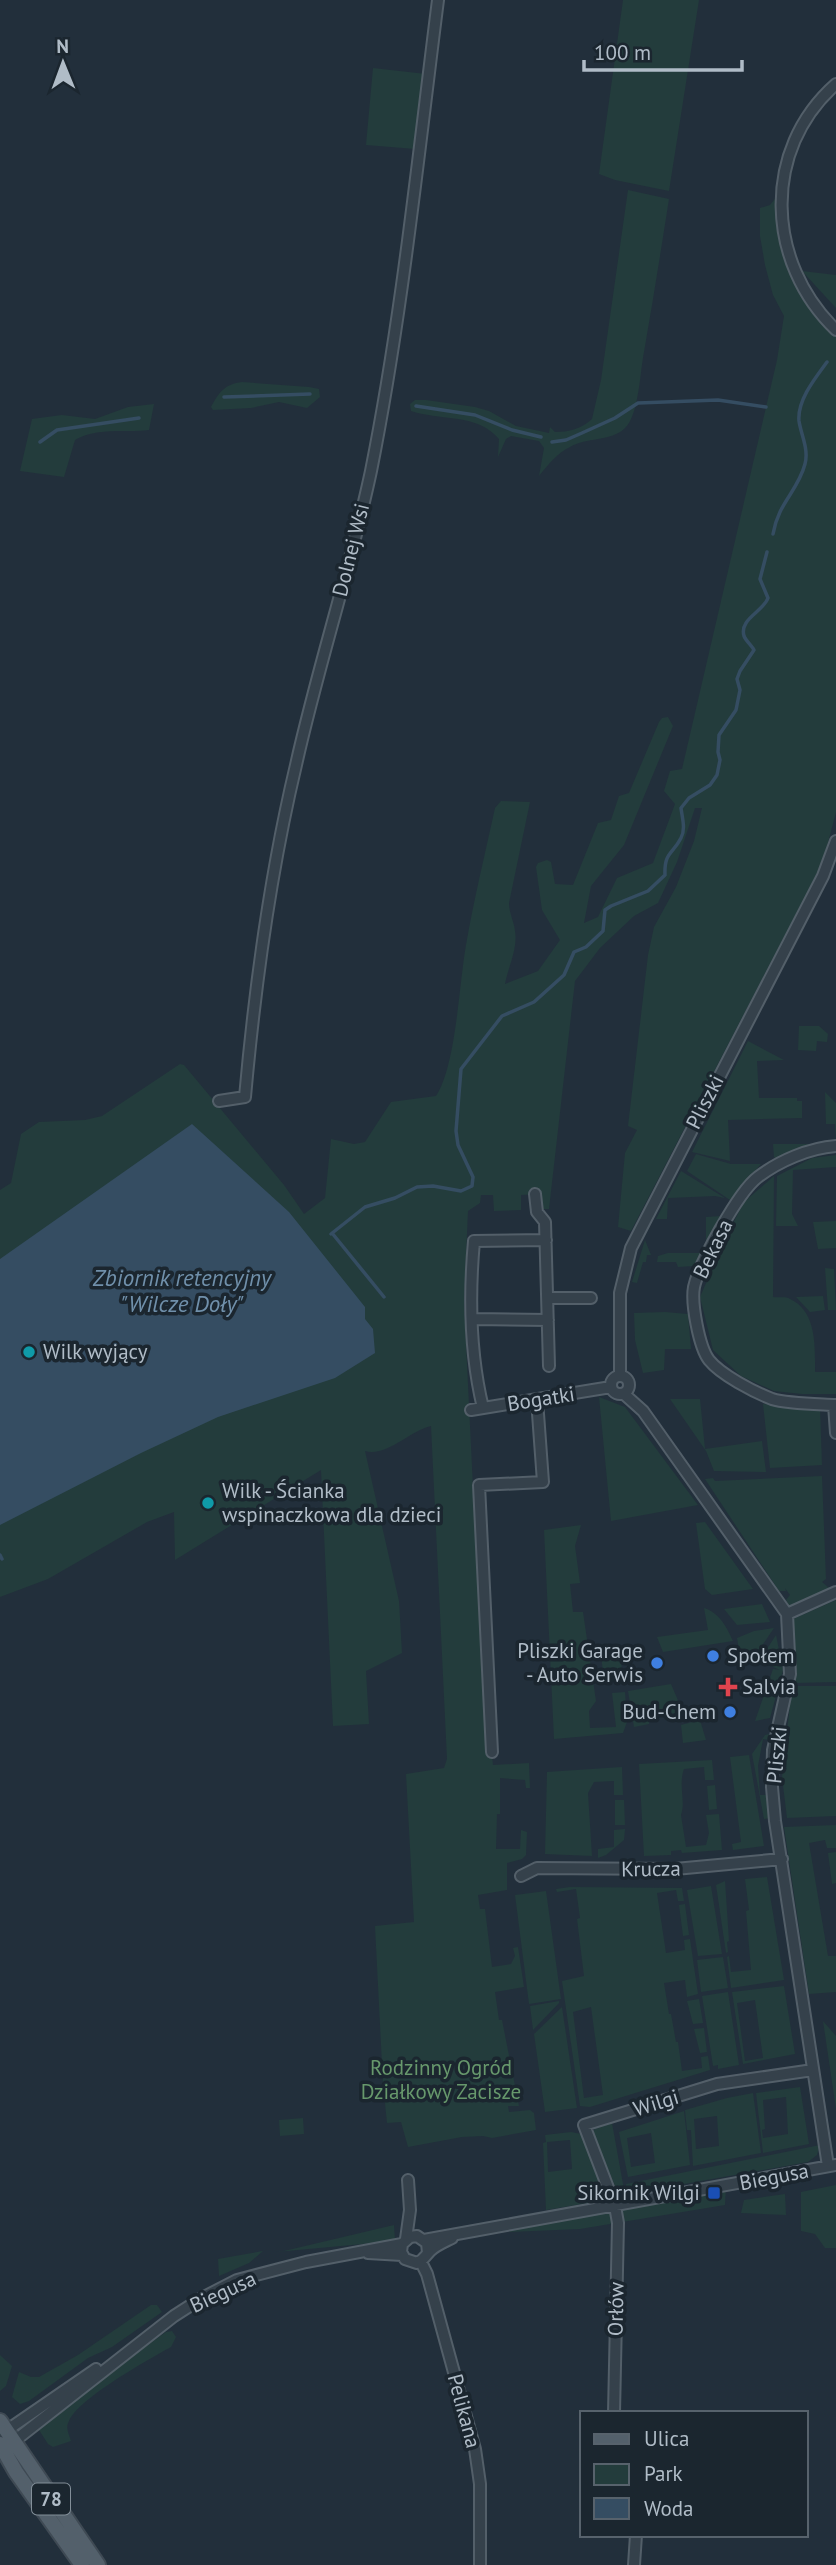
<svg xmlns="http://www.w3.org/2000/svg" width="836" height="2565" font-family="'PT Sans',sans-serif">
<rect width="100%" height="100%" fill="#222f3b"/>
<path fill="#233c3c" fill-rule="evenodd" d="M623,0H699L669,191L615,180L599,174Z
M373,68L426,74L415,149L366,145Z
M628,190L669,199C661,250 653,301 644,352C640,371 639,415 625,428C611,442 586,437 570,447C557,453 548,465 539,476L544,448L539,441L511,436L506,439L498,457L499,439C477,413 441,421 411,411L410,404L415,400H426L475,407L489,411L516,426L549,433L550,427L555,432C569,432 581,429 592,419L601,380Z
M782,190L787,252L836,330V812L823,862L631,1231L618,1227L625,1153L637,1130L628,1126L648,955L654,927L676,887L694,841L702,808H695L677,862L658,903L634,916L600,948L575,981L549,1209H542L540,1194L521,1195V1210L494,1211L493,1195H481L480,1203L468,1211L464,1302L486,1755L492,1756L493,1765L529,1763L530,1788H526L525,1780L500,1778V1814H497L496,1849H520L521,1830L527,1832L526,1855L522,1859L507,1863V1890L478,1895L480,1909H485L492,1967L511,1964L515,1956L513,1948L518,1947L524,1987L495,1992L499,2020H502L519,2106H508L509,2112L530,2110L534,2113L536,2130L492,2138L483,2136L462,2137L408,2147L401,2122L387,2123L383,2084L375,1926L414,1922L406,1774L444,1768L447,1759L431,1426C409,1431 387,1457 365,1451L399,1601L402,1653L366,1671L369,1724L333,1726L321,1470L175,1560L174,1512L147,1522L48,1579L0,1597V1190L11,1183L21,1134L39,1122L85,1120L102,1116L180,1064L184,1065L284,1185L304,1214L325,1198L331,1139L354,1144L365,1142L391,1102L436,1096C456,1066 459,984 466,945C474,899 485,854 495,808L501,801L530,802L509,903C509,913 514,921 515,931C518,948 508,968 505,984L538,971L560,940L542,910L536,867L538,863L547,860L551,862L555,884L573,885L598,823L611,820L619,796L629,793L659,722L662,718L668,717L673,726L624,845L591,886L584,923L598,917L617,878L653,863L675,804L664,791L670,771L682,769L777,360L784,316L773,295L765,265L760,236V208L770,205Z
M802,271L836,275V308Z
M242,382L309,387L319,389L320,397L307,408L279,402L251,408L213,410L211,407C219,392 225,384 242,382Z
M154,404L149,430C124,433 97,427 75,440L64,477L20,471L32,419L62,415L95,419L128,407Z
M799,1026H819L828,1034L827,1042L817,1041L816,1051L798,1050Z
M748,1041L784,1060L757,1061L759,1098H797V1101H802V1118L728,1120L730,1161L692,1152Z
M825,1092L836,1103V1140L835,1124H826Z
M773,1144H808L809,1145L777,1160L774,1157Z
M696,1154L731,1164H761L730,1200L687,1171Z
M836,1155V1167L793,1170L792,1214L798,1226H776L777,1176L812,1158Z
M681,1171L725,1198L715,1196L668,1198L667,1219H656Z
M774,1176L773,1297C778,1298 786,1296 790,1299C817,1311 815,1347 815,1372H836V1394H802L774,1391L741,1376L713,1350L700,1297L727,1235L744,1202Z
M722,1216L706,1245V1217Z
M836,1221V1248L818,1249L813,1222Z
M645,1240L651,1255H647L646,1262H643L637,1283L632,1282Z
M668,1253H702L693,1266L678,1267L676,1262H657L658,1256Z
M825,1268L834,1269L836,1310H828Z
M823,1296L825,1310L810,1312L796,1297Z
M665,1312L688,1314L691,1349H665L664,1370L643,1373L635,1340L634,1313Z
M599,1397L625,1407L698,1505L611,1521Z
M670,1399H700L705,1449L762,1441L766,1472L714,1471L706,1451Z
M763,1404L820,1407L822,1465L770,1468Z
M822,1476L826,1579L822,1582L835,1593L792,1612L786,1600L790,1595L785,1588L786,1591H779L705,1479L713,1478L715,1481Z
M705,1522L753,1589L712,1595L705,1589L696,1523Z
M581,1525L575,1546L580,1583L570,1584L573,1612H583L596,1701L589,1711L590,1728L616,1727L612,1693L625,1692L627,1722L623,1733L554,1739L544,1530Z
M836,1600V1682L795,1683L793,1619Z
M762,1604L770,1622L737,1625L724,1609Z
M704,1608C720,1613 727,1628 733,1641L663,1652L657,1637L708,1630Z
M774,1628L753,1659L739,1650L737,1638L754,1631Z
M776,1635L783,1670L770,1718L755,1721L773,1669L780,1670L759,1661Z
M600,1644H619L623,1679L604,1683Z
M671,1684L680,1705V1714L649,1712V1724L634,1727L628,1691Z
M792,1686H836V1816L787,1818L782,1777Z
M700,1720L706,1740L683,1743L681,1725Z
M770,1734L769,1740L763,1739L758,1766L760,1795H767L770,1818L764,1819L752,1754L765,1735Z
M749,1755L764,1846L733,1850L732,1844L741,1842L730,1757Z
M712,1760L714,1780H705L704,1767L684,1769C678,1786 686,1800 681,1815L686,1847L706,1845L709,1833L706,1815L719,1814L722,1850L682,1853L681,1850L671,1851V1855L644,1856L639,1764Z
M622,1767L623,1795H614V1781L594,1782L588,1793L592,1856L545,1854L547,1772Z
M715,1785L717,1809L709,1810L707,1786Z
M615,1800H624L625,1825H615Z
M836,1825V1848H827L825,1840L809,1843L828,1956H836V1992L809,1994L784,1827Z
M625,1829L624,1840L606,1855L598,1858V1849L614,1847V1830Z
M836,1852V1883L832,1884L828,1853Z
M767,1877L784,1980L731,1988L727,1957L729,1956L731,1972L751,1970L746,1911L749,1910L745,1879Z
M725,1881L729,1941L727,1942L728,1952L726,1953L716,1885Z
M711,1886L722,1954L698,1956L687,1890Z
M570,1887L682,1888L684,1901H678L676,1890L657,1893L666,1953L685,1950L684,1940L690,1939L698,1994L687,1997L685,1980L664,1983L669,2014H671L676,2042H678L682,2071L702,2068L701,2057L708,2056L710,2070L590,2107L580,2106L562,1981L584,1976L577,1919L580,1918L576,1889L557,1892L556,1889ZM591,2007L603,2095L584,2098L573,2012Z
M546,1891L561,1999L529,2004L515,1895Z
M685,1904L689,1935L683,1936L679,1905Z
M723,1957L728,1988L701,1992L697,1960Z
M784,1986L795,2054L743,2064L732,1992ZM755,2000L763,2058L745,2061L737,2003Z
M728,1992L739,2065L718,2069V2065L713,2066L702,1996Z
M699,1999L703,2023L693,2024L687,2001Z
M559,2001V2003L533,2030L530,2006Z
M562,2007L577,2108L545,2112L534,2034Z
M823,2021L836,2036V2109Z
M704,2028L707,2052L700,2053L694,2029Z
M800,2087L809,2144L763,2153L756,2093ZM786,2097L788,2134L763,2138L762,2130L765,2129L763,2100Z
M753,2093L761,2153L693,2166L691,2130H687L685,2110L727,2098ZM717,2116L719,2146L696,2149L694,2119Z
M684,2111L690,2165L628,2177L619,2132ZM651,2133L655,2163L631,2167L627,2138Z
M303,2118L304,2134L280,2136L279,2120Z
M612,2123L625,2195H621L617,2191L593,2132L595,2129Z
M571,2132L581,2134L606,2192L594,2202L546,2210L543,2143L546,2142L545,2135ZM570,2140L572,2169L548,2172L547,2142Z
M820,2145L817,2155L808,2162L628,2194L626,2184Z
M836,2185V2248H825L815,2234L801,2231V2192Z
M726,2186L725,2205L580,2229L510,2232L507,2224Z
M785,2194L786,2215L741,2213L744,2200Z
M394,2225L395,2241L276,2252L284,2251Z
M263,2251L249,2263L219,2276L218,2259Z
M151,2305H157L162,2312L112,2347L88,2358L29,2401L20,2404L12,2397L19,2372L31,2377H39L78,2355Z
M172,2331L176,2337L171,2347C149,2359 78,2399 69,2421C65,2428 69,2434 71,2441L53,2447L48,2444L39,2430L96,2382L166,2332Z
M0,2355L12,2366L6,2386L0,2391Z"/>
<path fill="#354d62" d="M192,1124L289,1212L365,1307V1319L373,1329L375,1353L335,1378L218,1417L141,1453L0,1525V1259Z"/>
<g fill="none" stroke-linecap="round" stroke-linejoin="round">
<path stroke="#354d62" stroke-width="3.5" d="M224,397L310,394
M416,406L475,415L512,430L541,437
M40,442L57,430L139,418
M552,442L566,440L582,433L615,418L638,403L718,400L766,407
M773,534C778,503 798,491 805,464C809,449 801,435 799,421C797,400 816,377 827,362
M332,1233L384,1297
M331,1234L365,1207L395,1198L417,1187L433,1186L461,1191L472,1186L473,1177L458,1145L456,1131L461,1069L502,1016L534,1002L564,975L574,952L586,947L603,931L605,910L611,906L648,891L665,875C664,852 673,854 681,838C686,829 682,817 681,808L689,798L710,785L717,775L720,760L718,752L719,735L736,710L740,690L737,679L740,671L754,650C752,646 746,641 744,636C739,619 763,612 768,598L760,579L767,552
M0,1555L2,1559"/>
<defs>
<path id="minor" d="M836,84C761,150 766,263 836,330
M219,1101L245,1097C255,985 270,874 296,765C318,666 350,570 371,471C402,316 418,157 438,0
M836,1146C809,1148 779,1161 758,1177C738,1192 699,1264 694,1287C691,1303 699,1347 709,1360C721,1375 754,1392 772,1399C788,1404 818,1404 836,1405
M535,1194L537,1212L545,1222L549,1366
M548,1298H591
M473,1319L548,1320
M611 1385a9 9 0 1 1 18 0a9 9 0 1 1-18 0Z
M620,1376V1293L631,1248L823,876L836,841
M624,1394L643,1411L787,1614L790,1674L773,1750L772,1787L775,1821L828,2166
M834,1405L836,1433
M483,1408C470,1354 469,1296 474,1241L546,1240
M471,1410L611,1387
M787,1614L836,1592
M492,1752L479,1485L543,1482L537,1400
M521,1876L537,1868L675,1869L782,1859
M406,2239L410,2210L408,2180
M424,2240L836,2165
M368,2253L402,2255
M428,2253L427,2243L417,2236L410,2237L402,2244L401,2252L405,2259L417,2263C424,2260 425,2256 430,2251C436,2245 444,2242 452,2238
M421,2262L427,2274L475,2449L480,2484V2565
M614,2413L618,2223L615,2206L584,2125L717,2084L813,2070
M0,2435L96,2369
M8,2446L174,2316L202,2298L237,2280L306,2262L402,2244
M634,2565L636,2535"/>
<path id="major" d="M0,2421L98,2565
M0,2444L16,2472L82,2565"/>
</defs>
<use href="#minor" stroke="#535f69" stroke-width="14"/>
<use href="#major" stroke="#3f4a54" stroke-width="18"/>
<use href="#minor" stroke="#35414b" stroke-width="10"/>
<use href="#major" stroke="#53606b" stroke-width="14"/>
</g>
<g fill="#0f9aa8" stroke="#1b262f" stroke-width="2.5">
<circle cx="29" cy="1352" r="7"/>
<circle cx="208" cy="1503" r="7"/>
</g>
<g fill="#3f7fe0" stroke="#1b262f" stroke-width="2.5">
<circle cx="713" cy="1656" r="7"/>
<circle cx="657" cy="1663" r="7"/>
<circle cx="730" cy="1712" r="7"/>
</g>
<path fill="#e0444e" stroke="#1b262f" stroke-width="2.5" d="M724.5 1676.5h7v7h7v7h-7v7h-7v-7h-7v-7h7z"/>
<rect fill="#1a4fb4" stroke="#1b262f" stroke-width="2.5" x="707" y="2186" width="14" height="14" rx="3.5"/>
<g text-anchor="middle" stroke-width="7" stroke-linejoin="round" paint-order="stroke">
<rect fill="#1b262f" stroke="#838f99" stroke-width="2" x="32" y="2483.5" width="38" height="31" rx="5"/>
<g font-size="19" font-weight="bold" fill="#b0bcc7">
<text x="51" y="2506">78</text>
</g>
<g font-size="21" fill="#b0bcc7" stroke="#1b262f">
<text transform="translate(351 550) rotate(-76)" y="7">Dolnej Wsi</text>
<text transform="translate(705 1102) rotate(-63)" y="7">Pliszki</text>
<text transform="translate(713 1249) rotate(-64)" y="7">Bekasa</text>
<text transform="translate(541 1399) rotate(-9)" y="7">Bogatki</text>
<text transform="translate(777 1755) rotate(-84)" y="7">Pliszki</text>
<text transform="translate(651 1869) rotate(-1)" y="7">Krucza</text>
<text transform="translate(656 2103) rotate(-17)" y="7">Wilgi</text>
<text transform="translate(774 2177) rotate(-11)" y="7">Biegusa</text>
<text transform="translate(223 2292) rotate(-25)" y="7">Biegusa</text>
<text transform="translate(616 2309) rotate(-89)" y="7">Orłów</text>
<text transform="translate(464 2411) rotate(75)" y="7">Pelikana</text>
</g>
<g font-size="21" fill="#b0bcc7" stroke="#1b262f" text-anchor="start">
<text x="43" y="1359">Wilk wyjący</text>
<text x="222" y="1498">Wilk - Ścianka<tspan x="222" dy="24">wspinaczkowa dla dzieci</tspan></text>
<text x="643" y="1658" text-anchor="end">Pliszki Garage<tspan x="643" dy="24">- Auto Serwis</tspan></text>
<text x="727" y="1663">Społem</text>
<text x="742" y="1694">Salvia</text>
<text x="716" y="1719" text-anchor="end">Bud-Chem</text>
<text x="700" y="2200" text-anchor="end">Sikornik Wilgi</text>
</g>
<g font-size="21" fill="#67986c" stroke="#1b262f">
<text x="441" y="2075">Rodzinny Ogród<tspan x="441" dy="24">Działkowy Zacisze</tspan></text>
</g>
<g font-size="23" font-style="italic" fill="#7090ab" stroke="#1b262f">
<text x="182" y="1286">Zbiornik retencyjny<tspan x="182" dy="26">"Wilcze Doły"</tspan></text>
</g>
</g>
<rect x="580" y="2411" width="228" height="126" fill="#1b262f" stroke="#57626c" stroke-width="2"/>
<rect x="594" y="2434" width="35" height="10" fill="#53606b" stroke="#57626c" stroke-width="2"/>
<text x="644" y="2446" font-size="21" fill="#b0bcc7">Ulica</text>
<rect x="594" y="2464" width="35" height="21" fill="#233c3c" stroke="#57626c" stroke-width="2"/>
<text x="644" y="2481" font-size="21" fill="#b0bcc7">Park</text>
<rect x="594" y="2498" width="35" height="21" fill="#354d62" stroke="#57626c" stroke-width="2"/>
<text x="644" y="2516" font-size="21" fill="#b0bcc7">Woda</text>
<g transform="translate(63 63) rotate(359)" stroke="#1b262f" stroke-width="5" paint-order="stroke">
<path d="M0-5L12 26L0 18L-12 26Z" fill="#b0bcc7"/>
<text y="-10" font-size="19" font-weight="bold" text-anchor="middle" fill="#b0bcc7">N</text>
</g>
<path d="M584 60v10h158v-10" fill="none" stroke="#b0bcc7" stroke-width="3.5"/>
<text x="594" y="60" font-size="21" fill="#b0bcc7" stroke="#1b262f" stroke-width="5" paint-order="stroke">100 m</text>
</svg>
